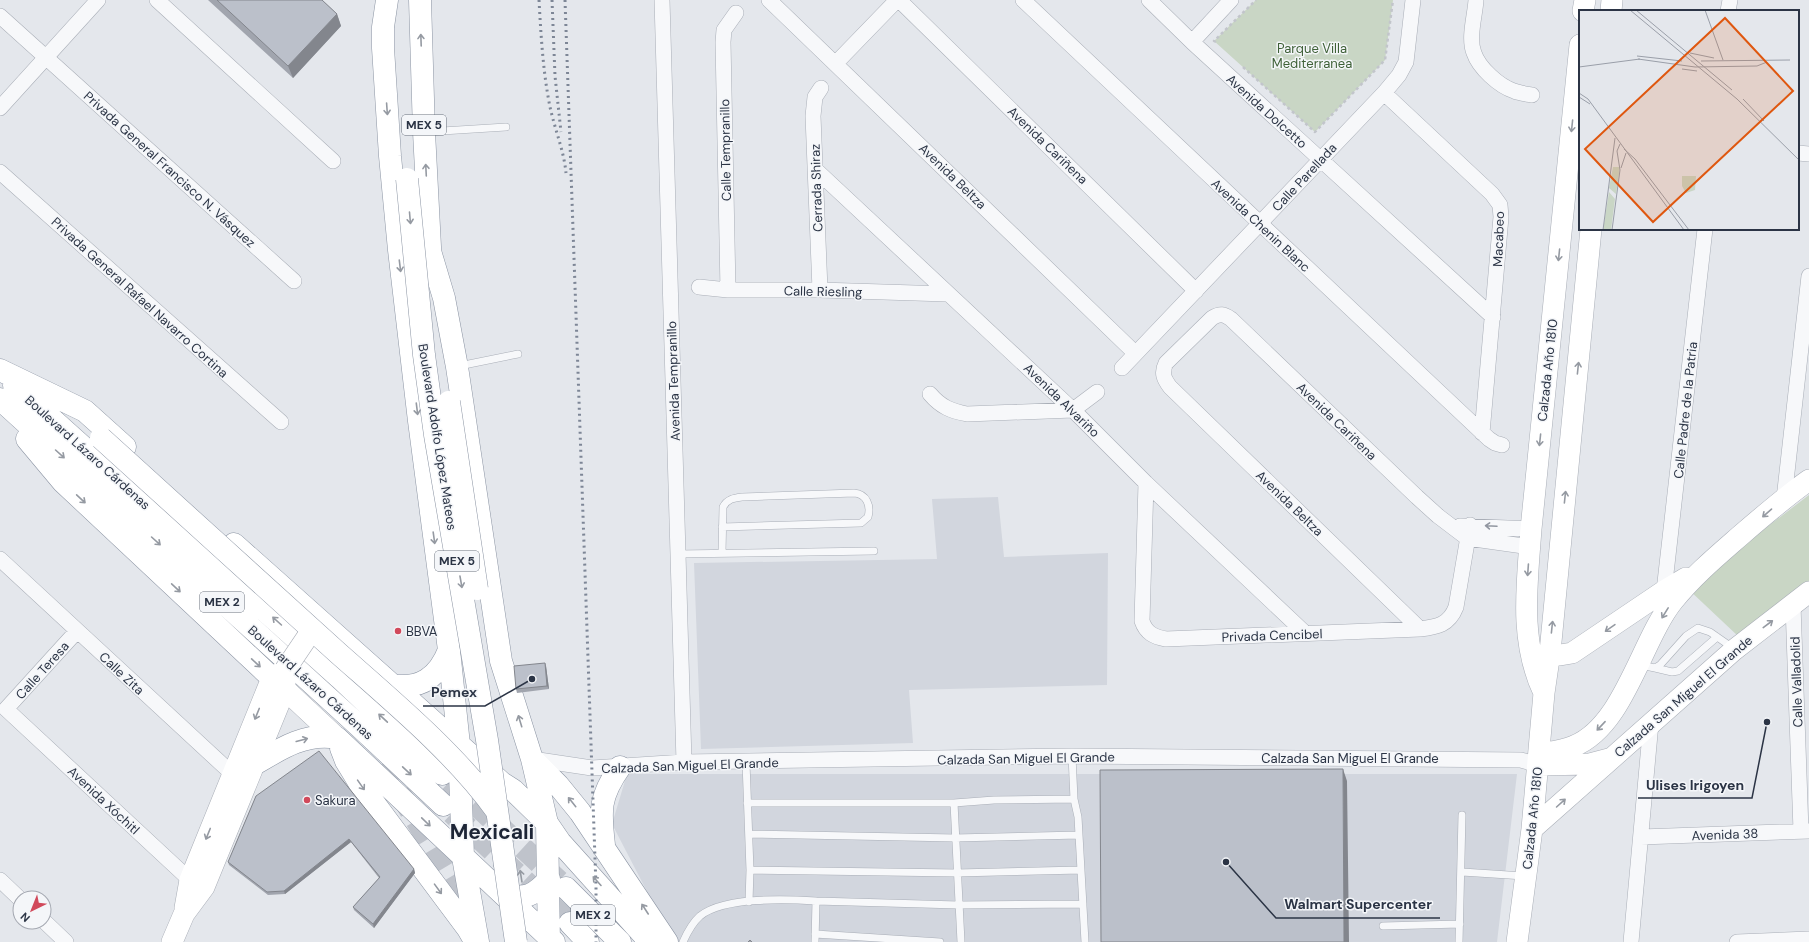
<svg xmlns="http://www.w3.org/2000/svg" width="1809" height="942" font-family="'DM Sans',sans-serif">
<rect width="100%" height="100%" fill="#e4e7ec"/>
<path fill="#d2d6de" d="M998,497L1004,557L1108,553L1107,685L909,690L913,743L701,749L694,563L937,559L932,499Z
M627,774H1517L1497,942H678L653,903L612,824Z"/>
<path fill="#c9d6c5" d="M1256,0H1393L1385,60L1315,132L1214,41Z
M1809,495V582L1739,637L1687,588Z"/>
<g fill="none" stroke-linecap="round" stroke-linejoin="round">
<path stroke="#bfc3cb" stroke-width="22" stroke-dasharray="22 11" stroke-linecap="butt" d="M382,764L433,848L466,904L471,917
M450,781L559,881
M452,813L570,923"/>
<defs>
<path id="lane" d="M426,132L506,127
M459,366L518,354
M722,553L723,507C727,499 734,498 742,497L854,493C867,494 871,506 868,517L861,523L722,527
M678,554L874,551
M1640,665L1655,668L1660,665L1686,636L1698,628L1710,632L1733,648
M1655,668L1672,672L1678,671L1717,637
M1072,756L1074,799L1078,817L1085,942
M746,762L750,870L749,902
M747,803H954
M749,834L955,838L1079,835
M750,870L957,873L1081,870
M1462,872L1524,876
M816,901L958,905L1083,904
M1383,926L1460,924
M815,934L940,942
M683,942C687,933 692,923 700,916C724,897 786,899 816,901L815,942
M961,942L954,803L994,800L1074,799
M1459,942L1462,815"/>
<path id="street" d="M157,0L333,161
M662,0L684,762
M769,0L1135,353
M899,0L1196,291
M1023,0L1489,439L1495,443L1502,445
M1149,0L1192,42L1493,317
M1476,0C1475,16 1468,38 1474,53C1479,68 1499,86 1514,91C1519,93 1526,94 1532,95
M1728,11L1730,0
M0,16L294,281
M1192,42L1231,0
M836,63L897,0
M1384,93L1492,194L1500,205L1501,217L1482,433
M0,108L98,0
M1798,153L1809,154
M816,170L1073,410L1146,483L1305,633
M0,172L281,422
M699,287L728,290H820L947,294
M728,290L723,42L724,30L736,13
M820,290L813,116L815,97L821,88
M1122,368L1384,93L1399,75L1406,62L1413,0
M930,394C941,407 951,411 967,414L1073,410L1097,392
M1146,483L1142,621C1146,633 1154,637 1166,639L1420,629C1437,627 1449,625 1456,607L1470,525
M1784,499L1809,276
M1460,526L1531,529
M0,559L240,781
M1664,591L1705,229
M1793,605L1801,831
M1420,629L1170,387C1164,379 1161,373 1166,363L1212,318C1220,313 1224,314 1231,319L1417,497L1438,516L1467,538L1530,547
M77,631L6,709L190,880L197,884
M532,759L592,768L684,762L1072,756L1521,760L1538,765
M1641,837L1809,831
M0,880L20,899
M44,921L66,942
M1631,942L1651,723
M1737,942L1809,939"/>
<path id="secondary" d="M1583,11L1585,0
M1611,11L1612,0
M1550,652L1560,655L1572,653L1664,591L1686,578
M276,681L337,738
M1544,693C1519,641 1527,585 1531,529L1580,45
M1539,754C1550,752 1563,751 1574,746C1624,726 1641,641 1673,601C1693,576 1717,556 1741,535C1763,516 1785,497 1809,480
M1538,765L1590,764L1609,759
M1532,829L1734,650L1809,592
M185,908L190,880L272,678L285,670
M172,942L184,914L204,887L285,689V670
M1517,942L1532,829L1544,693L1550,652L1591,229"/>
<path id="highway" d="M387,0L383,27V48L390,156L399,250L419,421L449,650L459,745L463,857L478,942
M420,0L424,132L431,266
M430,251L444,298L457,367L501,661L532,759L547,823L549,942
M0,370L85,411L125,447
M14,385L340,678L442,774
M0,399L359,726L443,805
M27,439L63,482L272,678
M234,544L502,783L513,790L547,823L560,842L650,942
M390,685C420,690 438,678 449,650
M341,748L346,761L360,784L468,929L475,941
M532,759L558,785L580,812L667,942
M255,764C280,749 306,732 337,738L554,942
M604,845C600,810 599,797 620,767
M566,888L620,942
M503,894C525,900 534,896 549,879
M570,923L588,942"/>
</defs>
<use href="#lane" stroke="#a9aeb7" stroke-width="8"/>
<use href="#street" stroke="#a9aeb7" stroke-width="16"/>
<use href="#secondary" stroke="#a9aeb7" stroke-width="22"/>
<use href="#highway" stroke="#8b94a3" stroke-width="23"/>
<path stroke="#c2c5cb" stroke-width="2.5" stroke-dasharray="3 3" stroke-linecap="butt" d="M1216,42L1214,41L1256,0
M1243,67L1315,132L1385,60L1393,0"/>
<use href="#lane" stroke="#f7f8fa" stroke-width="7"/>
<use href="#street" stroke="#f7f8fa" stroke-width="15"/>
<use href="#secondary" stroke="#fff" stroke-width="21"/>
<use href="#highway" stroke="#fff" stroke-width="22"/>
<path stroke="#7d8696" stroke-width="3" stroke-dasharray="2 4" stroke-linecap="butt" d="M539,0C541,36 543,72 550,107C555,130 564,151 566,173
M552,0L555,76L561,132
M565,0L596,887V942"/>
<defs>
<path id="secondary-bridge" d="M285,670L312,630"/>
<path id="highway-bridge" d="M407,179L424,355L435,435L487,740L516,942
M449,402L477,589
M101,438C180,510 259,581 338,653C391,700 455,753 496,810"/>
</defs>
<use href="#secondary-bridge" stroke="#a9aeb7" stroke-width="22" stroke-linecap="butt"/>
<use href="#highway-bridge" stroke="#8b94a3" stroke-width="23" stroke-linecap="butt"/>
<use href="#secondary-bridge" stroke="#fff" stroke-width="21"/>
<use href="#highway-bridge" stroke="#fff" stroke-width="22"/>
</g>
<path fill="#a1a5ae" d="M208,0H322L337,14L341,26L293,78Z
M545,663L546,666L549,689L517,693L516,689Z
M256,796L414,869L415,873L374,928L354,910L353,907L379,878L351,842L285,894L268,895L229,865L228,862Z"/>
<path fill="#83868d" d="M337,14L341,26L293,78L288,66Z
M545,663L546,666L549,689L547,686Z
M1343,769L1347,781L1349,942H1344Z
M349,839L351,842L285,894L284,891Z
M414,869L415,873L374,928L373,924Z"/>
<path fill="#bbc0ca" stroke="#83868d" d="M217,0H322L337,14L288,66Z
M545,663L547,686L516,689L514,666Z
M319,751L414,869L373,924L353,907L380,877L349,839L284,891L267,892L228,862L256,796Z
M1343,769L1344,942H1101L1100,770Z
M750,940L752,942H748Z"/>
<defs><path id="oneway-shaft" d="M-6 0H5M1.5-3L5.5 0L1.5 3" fill="none" stroke-width="1.6" stroke-linecap="round" stroke-linejoin="round"/></defs>
<g stroke="#959aa2">
<use href="#oneway-shaft" transform="translate(421 40) rotate(-92)"/>
<use href="#oneway-shaft" transform="translate(387 109) rotate(86)"/>
<use href="#oneway-shaft" transform="translate(1572 126) rotate(96)"/>
<use href="#oneway-shaft" transform="translate(426 170) rotate(-93)"/>
<use href="#oneway-shaft" transform="translate(410 218) rotate(85)"/>
<use href="#oneway-shaft" transform="translate(1559 255) rotate(96)"/>
<use href="#oneway-shaft" transform="translate(400 266) rotate(83)"/>
<use href="#oneway-shaft" transform="translate(1578 368) rotate(-84)"/>
<use href="#oneway-shaft" transform="translate(417 409) rotate(83)"/>
<use href="#oneway-shaft" transform="translate(1540 440) rotate(96)"/>
<use href="#oneway-shaft" transform="translate(60 454) rotate(42)"/>
<use href="#oneway-shaft" transform="translate(1565 497) rotate(-84)"/>
<use href="#oneway-shaft" transform="translate(81 499) rotate(43)"/>
<use href="#oneway-shaft" transform="translate(1767 513) rotate(139)"/>
<use href="#oneway-shaft" transform="translate(434 538) rotate(82)"/>
<use href="#oneway-shaft" transform="translate(156 541) rotate(42)"/>
<use href="#oneway-shaft" transform="translate(1528 570) rotate(94)"/>
<use href="#oneway-shaft" transform="translate(461 582) rotate(80)"/>
<use href="#oneway-shaft" transform="translate(176 588) rotate(43)"/>
<use href="#oneway-shaft" transform="translate(1665 613) rotate(122)"/>
<use href="#oneway-shaft" transform="translate(277 621) rotate(-138)"/>
<use href="#oneway-shaft" transform="translate(1768 624) rotate(-37)"/>
<use href="#oneway-shaft" transform="translate(1552 627) rotate(-84)"/>
<use href="#oneway-shaft" transform="translate(1610 628) rotate(145)"/>
<use href="#oneway-shaft" transform="translate(256 663) rotate(43)"/>
<use href="#oneway-shaft" transform="translate(257 714) rotate(112)"/>
<use href="#oneway-shaft" transform="translate(383 718) rotate(-137)"/>
<use href="#oneway-shaft" transform="translate(520 721) rotate(-107)"/>
<use href="#oneway-shaft" transform="translate(1601 726) rotate(133)"/>
<use href="#oneway-shaft" transform="translate(302 740) rotate(-15)"/>
<use href="#oneway-shaft" transform="translate(407 771) rotate(43)"/>
<use href="#oneway-shaft" transform="translate(361 785) rotate(55)"/>
<use href="#oneway-shaft" transform="translate(572 802) rotate(-129)"/>
<use href="#oneway-shaft" transform="translate(1561 803) rotate(-42)"/>
<use href="#oneway-shaft" transform="translate(426 822) rotate(44)"/>
<use href="#oneway-shaft" transform="translate(208 834) rotate(112)"/>
<use href="#oneway-shaft" transform="translate(521 876) rotate(-99)"/>
<use href="#oneway-shaft" transform="translate(597 881) rotate(-132)"/>
<use href="#oneway-shaft" transform="translate(438 889) rotate(54)"/>
<use href="#oneway-shaft" transform="translate(645 909) rotate(-123)"/>
</g>
<use stroke="#9196a0" href="#oneway-shaft" transform="translate(1491 526) rotate(-177)"/>
<g fill="#d1495b" stroke="#f4f6f9" stroke-width="1.5">
<circle cx="398" cy="631" r="4"/>
<circle cx="307" cy="800" r="4"/>
</g>
<g text-anchor="middle" stroke-width="3" stroke-linejoin="round" paint-order="stroke">
<g fill="#f4f6f9" stroke="#676e7b" stroke-width="1">
<rect x="402" y="115" width="44" height="20" rx="3"/>
<rect x="435" y="551" width="44" height="20" rx="3"/>
<rect x="200" y="592" width="44" height="20" rx="3"/>
<rect x="571" y="905" width="44" height="20" rx="3"/>
</g>
<g font-size="12" font-weight="bold" fill="#2b3445">
<text x="424" y="129">MEX 5</text>
<text x="457" y="565">MEX 5</text>
<text x="222" y="606">MEX 2</text>
<text x="593" y="919">MEX 2</text>
</g>
<g font-size="13" fill="#3f6138" stroke="#f4f6f9">
<text x="1312" y="53">Parque Villa<tspan x="1312" dy="15">Mediterranea</tspan></text>
</g>
<g font-size="13" fill="#2b3445" stroke="#f4f6f9">
<text transform="translate(1267 111) rotate(42)" y="5">Avenida Dolcetto</text>
<text transform="translate(1048 145) rotate(44)" y="5">Avenida Cariñena</text>
<text transform="translate(725 150) rotate(-91)" y="5">Calle Tempranillo</text>
<text transform="translate(170 169) rotate(42)" y="5">Privada General Francisco N. Vásquez</text>
<text transform="translate(953 176) rotate(44)" y="5">Avenida Beltza</text>
<text transform="translate(1304 177) rotate(-47)" y="5">Calle Parellada</text>
<text transform="translate(816 188) rotate(-92)" y="5">Cerrada Shiraz</text>
<text transform="translate(1261 225) rotate(43)" y="5">Avenida Chenin Blanc</text>
<text transform="translate(1498 239) rotate(-88)" y="5">Macabeo</text>
<text transform="translate(823 291) rotate(1)" y="5">Calle Riesling</text>
<text transform="translate(140 297) rotate(42)" y="5">Privada General Rafael Navarro Cortina</text>
<text transform="translate(1547 370) rotate(-84)" y="5">Calzada Año 1810</text>
<text transform="translate(673 381) rotate(-92)" y="5">Avenida Tempranillo</text>
<text transform="translate(1062 400) rotate(44)" y="5">Avenida Alvariño</text>
<text transform="translate(1685 410) rotate(-84)" y="5">Calle Padre de la Patria</text>
<text transform="translate(1337 421) rotate(44)" y="5">Avenida Cariñena</text>
<text transform="translate(438 437) rotate(81)" y="5">Boulevard Adolfo López Mateos</text>
<text transform="translate(88 452) rotate(42)" y="5">Boulevard Lázaro Cárdenas</text>
<text transform="translate(1290 503) rotate(44)" y="5">Avenida Beltza</text>
<text transform="translate(1272 635) rotate(-2)" y="5">Privada Cencibel</text>
<text transform="translate(42 670) rotate(-48)" y="5">Calle Teresa</text>
<text transform="translate(122 673) rotate(43)" y="5">Calle Zita</text>
<text transform="translate(311 682) rotate(42)" y="5">Boulevard Lázaro Cárdenas</text>
<text transform="translate(1796 682) rotate(-92)" y="5">Calle Valladolid</text>
<text transform="translate(1683 696) rotate(-41)" y="5">Calzada San Miguel El Grande</text>
<text transform="translate(1026 758) rotate(-1)" y="5">Calzada San Miguel El Grande</text>
<text x="1350" y="763">Calzada San Miguel El Grande</text>
<text transform="translate(690 765) rotate(-2)" y="5">Calzada San Miguel El Grande</text>
<text transform="translate(104 800) rotate(43)" y="5">Avenida Xóchitl</text>
<text transform="translate(1532 818) rotate(-84)" y="5">Calzada Año 1810</text>
<text transform="translate(1725 834) rotate(-2)" y="5">Avenida 38</text>
</g>
<g font-size="13" fill="#2b3445" stroke="#f4f6f9" text-anchor="start">
<text x="406" y="636">BBVA</text>
<text x="315" y="805">Sakura</text>
</g>
<g font-size="21" font-weight="bold" fill="#1d2536" stroke="#f4f6f9">
<text x="492" y="839">Mexicali</text>
</g>
</g>
<g transform="translate(1579 10)">
<rect width="220" height="220" fill="#e4e7ec"/>
<path d="M34,157H41L37,184L30,178ZM103,166H117L116,180L107,183L103,176ZM30,182L36,189L32,220H24Z" fill="#c9d6c5"/>
<path fill="none" stroke="#9a9fa9" stroke-width="1" d="M51,0L158,89L220,150M57,0L153,80M126,0L144,50M111,43L135,48M58,46L103,51M59,49L116,57L178,56L188,52M122,51L211,50M0,57L61,49M103,59L118,61M0,83L9,89L105,220M0,87L11,94M164,89L185,111M45,139L56,149L110,220M42,158L47,143M24,220L36,128M33,220L41,160L38,141L41,134"/>
<path fill="#df570f" fill-opacity="0.15" stroke="#df570f" stroke-width="2" d="M146,8L214,81L74,212L6,139Z"/>
<rect width="220" height="220" fill="none" stroke="#2b3445" stroke-width="2"/>
</g>
<path fill="none" stroke="#2b3445" stroke-width="1.5" d="M532 679L485 706H423M1767 722L1752 798H1638M1226 862L1276 918H1440"/>
<g fill="#2b3445" stroke="#f4f6f9" stroke-width="1.5">
<circle cx="532" cy="679" r="4"/>
<circle cx="1767" cy="722" r="4"/>
<circle cx="1226" cy="862" r="4"/>
</g>
<g font-size="14" text-anchor="middle" font-weight="bold" fill="#2b3445" stroke="#f4f6f9" stroke-width="3" stroke-linejoin="round" paint-order="stroke">
<text x="454" y="697">Pemex</text>
<text x="1695" y="790">Ulises Irigoyen</text>
<text x="1358" y="909">Walmart Supercenter</text>
</g>
<g transform="translate(32 910) rotate(223)"><circle r="19" fill="#f4f6f9" stroke="#a4a8b1"/>
<path d="M0-3L7 15L0 10L-7 15Z" fill="#d1495b"/>
<text y="-6" font-size="11" font-weight="bold" text-anchor="middle" fill="#2b3445">N</text>
</g>
</svg>
